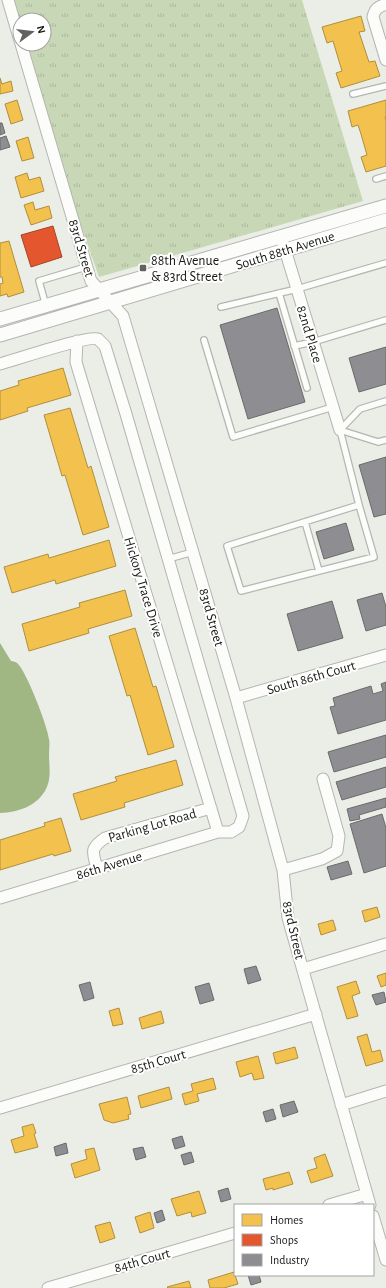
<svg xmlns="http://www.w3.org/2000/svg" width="386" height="1288" font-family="'Alegreya Sans',sans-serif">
<defs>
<pattern id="grass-tufts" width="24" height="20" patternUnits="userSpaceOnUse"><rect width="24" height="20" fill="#c8d8b7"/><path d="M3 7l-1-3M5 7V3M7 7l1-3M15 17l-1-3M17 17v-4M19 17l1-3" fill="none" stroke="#abb99c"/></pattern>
</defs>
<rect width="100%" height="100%" fill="#eaeee6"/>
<path fill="url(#grass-tufts)" d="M14,0H302L363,201L99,277L77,214L27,44H44V20H20Z"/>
<path fill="#a0b783" d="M0,643L11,661C13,661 16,662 17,663C26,670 48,727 49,739C50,744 49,750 49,755C49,767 52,779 45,791C35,807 18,812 0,813Z"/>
<path fill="#f2c14e" stroke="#b08f3d" d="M361,16L365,31L359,32L369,62L375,61L380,76L341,88L336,73L342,71L333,41L327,43L322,27Z
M0,78L2,84L11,81L13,91L0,94Z
M17,100L23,120L11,124L5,104Z
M386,100V116L385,117L386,121V166L366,172L361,157L367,155L361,134L358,125L352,127L348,111Z
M28,137L34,158L22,161L16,141Z
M27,173L29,180L40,177L44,191L21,198L15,177Z
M33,202L35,210L49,206L52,218L31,225L24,205Z
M9,241L24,292L8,297L7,294L0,296V284L3,283L2,277H0V243Z
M63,368L71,395L27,408L28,411L0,420V391L19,385L18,381Z
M70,408L88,468L91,466L109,527L83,535L65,475L62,476L44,415Z
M109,540L116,566L56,584L55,580L12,593L4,567L48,554L49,558Z
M125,590L132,616L88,629L89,633L29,651L22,624L80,607L79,603Z
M135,628L153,687L156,686L174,747L148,755L130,695L127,696L109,636Z
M176,760L183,785L124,803L125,807L81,820L73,794L117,781L115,777Z
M61,818L71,851L54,856L53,854L0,870V840L45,826L44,823Z
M377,907L380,917L365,922L362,911Z
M333,920L336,930L321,935L318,924Z
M386,973V985L381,987L377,976Z
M356,981L360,993L352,996L358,1016L347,1019L337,987Z
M119,1008L123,1024L113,1026L109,1011Z
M161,1011L164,1023L142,1029L139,1018Z
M367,1034L372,1052L380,1050L383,1061L366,1066L357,1037Z
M295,1047L298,1058L276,1064L273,1053Z
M258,1056L264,1078L254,1080L252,1073L240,1077L236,1062Z
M213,1078L216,1089L197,1094L199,1101L185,1105L182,1094L193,1091L191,1084Z
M169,1087L172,1099L141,1108L138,1096Z
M127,1097L131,1114L128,1115L129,1119L113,1123L104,1120L99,1104Z
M33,1124L36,1133L34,1134L38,1147L15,1153L11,1140L24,1136L22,1127Z
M94,1148L100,1170L75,1178L71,1164L87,1159L85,1150Z
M325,1154L333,1176L311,1183L307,1171L317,1168L314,1158Z
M289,1172L293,1184L273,1190V1188L266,1190L263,1179Z
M199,1191L206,1213L192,1217L191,1212L177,1216L171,1199Z
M150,1212L154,1228L140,1233L135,1217Z
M110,1222L115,1238L100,1243L95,1226Z
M234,1272L238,1284L224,1288H210L208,1280Z
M189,1281L191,1288H168L167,1287Z"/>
<path fill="#e4572e" stroke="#a64426" d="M53,226L62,257L31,267L21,235Z"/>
<path fill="#8d8d92" stroke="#6a6a6c" d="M0,123H2L5,133L0,135Z
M6,136L10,147L0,150V138Z
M277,308L305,402L248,419L220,325Z
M386,347V384L359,392L349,358Z
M386,457V514L374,517L359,465Z
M346,523L354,550L324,559L316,532Z
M382,593L386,607V625L366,631L357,600Z
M332,601L343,638L298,651L287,614Z
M386,682V720L338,734L330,707L335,706L333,698L371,686L373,694L383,691L381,684Z
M386,735V757L334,772L328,752Z
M386,767V787L342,800L336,782Z
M386,798V807L359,815L360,819L350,821L347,809Z
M382,814L386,828V866L364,873L350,824Z
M348,861L352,874L331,880L327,867Z
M256,966L261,980L248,984L244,969Z
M90,982L94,998L84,1001L79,985Z
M209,983L214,1000L200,1004L195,987Z
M384,992L386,1002L376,1005L372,995Z
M294,1101L298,1112L283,1117L280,1105Z
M273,1109L276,1119L266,1122L263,1112Z
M182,1136L185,1146L175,1149L172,1139Z
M66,1143L68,1153L56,1156L54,1147Z
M143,1147L146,1157L136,1160L133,1149Z
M191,1152L194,1162L184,1165L181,1155Z
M228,1188L231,1199L221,1202L218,1191Z
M162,1210L165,1220L157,1223L154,1213Z
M248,1275H259L261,1282L251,1285Z"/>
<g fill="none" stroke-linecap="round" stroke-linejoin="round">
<defs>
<path id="service" d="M353,94L386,86
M376,179L386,176
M279,293L307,388
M46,306L39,281L86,267
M221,307L297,289L386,263
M204,340L233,437L333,407
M294,346L313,342L386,320
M340,430L359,505L227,546L241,591L374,557L359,505
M340,430L360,409L386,401
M340,430L378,442L386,440
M305,522L319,571
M168,559L193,552"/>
<path id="minor" d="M8,0L20,41
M386,4C378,7 375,8 373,17L386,60
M21,44L91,281L123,316L236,698L283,870L288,918L370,1205
M283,243L340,430
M77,341L76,362L218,832
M0,364C15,360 88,335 98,339C100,341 103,344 105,346L126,414L243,816L239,827L231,832H218L0,898
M236,698L386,655
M97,869C93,852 89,849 105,838L211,808
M283,870L322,859L337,851L339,836L323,779
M303,969L386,944
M341,1105L386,1091
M0,1108L316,1014
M329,1205L367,1194
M373,1216L386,1260
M48,1288L235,1233"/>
<path id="tertiary" d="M0,319L386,206
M0,335L386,220"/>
</defs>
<use href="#service" stroke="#b4b6b0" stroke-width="8"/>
<use href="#minor" stroke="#b4b6b0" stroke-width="13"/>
<use href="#tertiary" stroke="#b4b6b0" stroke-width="15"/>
<use href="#service" stroke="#fcfcfb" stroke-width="5.5"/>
<use href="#minor" stroke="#fcfcfb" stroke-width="11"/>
<use href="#tertiary" stroke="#fcfcfb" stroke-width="13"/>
</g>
<rect fill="#61645e" stroke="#fff" stroke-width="1.5" x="139" y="264" width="8" height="8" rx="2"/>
<g text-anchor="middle" stroke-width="4" stroke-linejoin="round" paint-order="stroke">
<g font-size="14" fill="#171914" stroke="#fff">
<text transform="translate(82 248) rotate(73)" y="5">83rd Street</text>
<text transform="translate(285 250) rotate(-17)" y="5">South 88th Avenue</text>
<text transform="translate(310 334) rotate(73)" y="5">82nd Place</text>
<text transform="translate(144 587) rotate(73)" y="5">Hickory Trace Drive</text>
<text transform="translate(212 617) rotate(74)" y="5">83rd Street</text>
<text transform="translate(311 677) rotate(-16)" y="5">South 86th Court</text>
<text transform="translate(152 825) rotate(-16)" y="5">Parking Lot Road</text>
<text transform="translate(109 865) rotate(-17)" y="5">86th Avenue</text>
<text transform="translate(294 930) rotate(77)" y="5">83rd Street</text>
<text transform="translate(158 1061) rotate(-16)" y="5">85th Court</text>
<text transform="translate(142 1260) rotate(-16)" y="5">84th Court</text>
</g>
<g font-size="14" fill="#171914" stroke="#fff" text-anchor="start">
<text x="151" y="265">88th Avenue<tspan x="151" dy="16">&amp; 83rd Street</tspan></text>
</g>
</g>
<rect x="234" y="1204" width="140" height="72" fill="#ffffff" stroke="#a2a3a1"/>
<rect x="242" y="1214" width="20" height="12" fill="#f2c14e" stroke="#a2a3a1"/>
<text x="270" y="1224" font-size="12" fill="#171914">Homes</text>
<rect x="242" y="1234" width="20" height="12" fill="#e4572e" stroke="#a2a3a1"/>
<text x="270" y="1244" font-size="12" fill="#171914">Shops</text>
<rect x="242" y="1254" width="20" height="12" fill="#8d8d92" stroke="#a2a3a1"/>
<text x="270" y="1264" font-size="12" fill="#171914">Industry</text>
<g transform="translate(32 32) rotate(75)"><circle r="19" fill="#ffffff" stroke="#a2a3a1"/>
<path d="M0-3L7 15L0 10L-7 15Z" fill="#61645e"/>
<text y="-6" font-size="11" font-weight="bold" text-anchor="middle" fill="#171914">N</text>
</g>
</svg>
